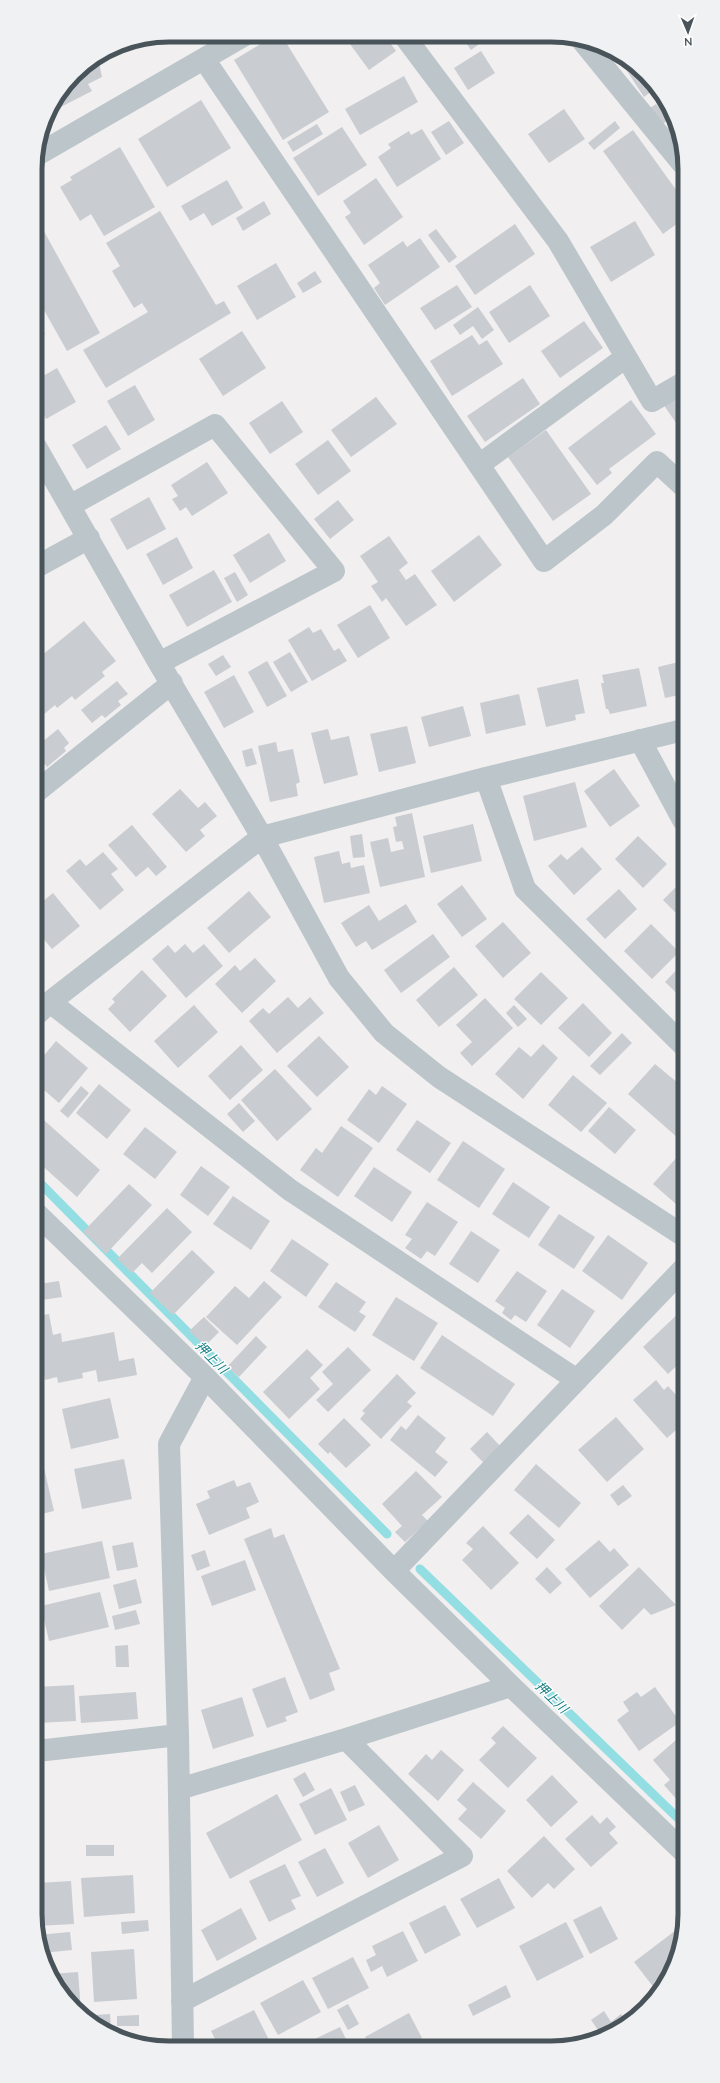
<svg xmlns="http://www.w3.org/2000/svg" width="720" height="2083" font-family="'Nunito Sans','Noto Sans JP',sans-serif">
<rect width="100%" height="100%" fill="#f1efef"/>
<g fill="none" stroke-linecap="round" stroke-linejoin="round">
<path stroke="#92dee3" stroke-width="9" d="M37,1180L387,1534
M420,1569L685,1825"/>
</g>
<path fill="#c9ccd1" d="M274,36H282L329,112L283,140L234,60Z
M344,36H385L396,51L369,70Z
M462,37H489L471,50Z
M481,51L495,73L468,90L454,68Z
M98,58L102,77L88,84L92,91L49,113L52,118L46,122L49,110L81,68Z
M629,61L646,74L656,88L644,97L623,65Z
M404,76L418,102L360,135L345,109Z
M201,100L231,148L167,187L138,139Z
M656,104L668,120L660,126L647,110Z
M564,109L585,139L549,163L528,134Z
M449,121L464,143L446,155L431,132Z
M615,121L620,128L594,150L588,143Z
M317,124L323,134L293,152L287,142Z
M342,127L367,165L318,196L293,158Z
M422,129L441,159L397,187L378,157L391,148L388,144L409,131L411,135Z
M633,130L682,198V220L663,234L603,151Z
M120,147L155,207L104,236L91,214L80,221L60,187L72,180L70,177Z
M376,178L403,217L364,245L345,217L351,213L343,201Z
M227,180L243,208L212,226L204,213L190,221L181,206Z
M264,201L271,214L243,231L236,218Z
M160,211L216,305L224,301L231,313L106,388L83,350L148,312L142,303L134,308L112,271L120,266L106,243Z
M635,221L655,255L611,282L590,247Z
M40,224L100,333L67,351L35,294V226Z
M515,224L535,254L475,295L455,266Z
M436,229L457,257L449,263L428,235Z
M420,238L440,267L385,305L374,288L380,283L368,265L403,241L407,247Z
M276,263L296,297L257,320L237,286Z
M315,271L322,282L303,293L297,283Z
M457,285L472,307L435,330L420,308Z
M530,285L550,316L509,343L489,312Z
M478,307L494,330L482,339L473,326L460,335L453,325Z
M36,317L45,334L36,340Z
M584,321L603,348L560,378L541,351Z
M242,331L266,368L223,396L199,359Z
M472,335L479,345L487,340L503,364L452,396L430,361Z
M57,368L76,402L46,419L36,401V380Z
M523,378L540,404L485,442L467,416Z
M135,385L155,420L128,436L107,401Z
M683,391V433L663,404Z
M376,397L397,424L351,457L331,430Z
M631,400L656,434L609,469L612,473L597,485L568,448Z
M282,401L303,432L270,454L249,423Z
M106,425L121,449L87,469L72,445Z
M546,430L591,494L553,521L508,457Z
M328,440L351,471L318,495L295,464Z
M207,462L228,493L192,516L186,507L180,511L172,499L178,496L171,485Z
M149,497L166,529L127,550L110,519Z
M338,500L354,520L330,539L314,519Z
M269,533L286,561L250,583L233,555Z
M479,535L502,565L454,602L431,571Z
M389,536L408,563L399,570L406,580L415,574L437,605L406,626L386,598L382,602L371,586L378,582L360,556Z
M177,537L193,568L163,585L146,554Z
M214,570L232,602L187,627L169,595Z
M235,572L248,595L237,602L224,578Z
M370,605L390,638L358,658L337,625Z
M84,621L116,661L102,672L105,676L75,700L72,696L57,708L55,705L36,721V660Z
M309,627L313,633L321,629L334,651L339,648L347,661L312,681L288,640Z
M290,652L308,682L291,692L273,662Z
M223,655L231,667L216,676L208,664Z
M267,661L287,696L267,707L248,672Z
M683,661V694L665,698L658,667Z
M639,668L647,706L610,714L608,709H606L601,683H604L602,675Z
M234,675L254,712L224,728L204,692Z
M578,679L585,713L575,715L576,720L546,727L537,688Z
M117,681L128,694L118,701L121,705L105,718L102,715L92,723L81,710Z
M519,694L526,725L486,734L480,703Z
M463,706L471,736L429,747L421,717Z
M407,726L416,763L379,772L370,734Z
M58,729L69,743L64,748L66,751L47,767L45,764L39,769L36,766V747Z
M328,729L331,740L349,736L358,775L324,784L311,733Z
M276,742L278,752L293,749L300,782L296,784L298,796L270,802L258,746Z
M252,748L257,764L246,767L242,751Z
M614,769L640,806L610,827L584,791Z
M575,782L587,827L534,841L523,796Z
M180,789L198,808L205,802L217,816L200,830L205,836L186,852L152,814Z
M412,813L425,877L380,887L370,842L388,838L391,852L404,849L402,841L396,842L393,827L397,826L395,817Z
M473,824L482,861L431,873L423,836Z
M132,825L167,867L156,876L148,867L136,877L108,845Z
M362,834L365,857L353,858L350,836Z
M638,836L667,864L643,888L615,859Z
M582,847L602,869L574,895L548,866L561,854L567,860Z
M339,851L342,864L350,862L351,868L364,865L370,893L324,903L314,857Z
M103,852L118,869L111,874L124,890L100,910L66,871L80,859L86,866Z
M683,880V920L663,900Z
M462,885L487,919L462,937L437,904Z
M619,889L637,909L605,939L586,919Z
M249,891L271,917L229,953L207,928Z
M53,893L80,926L52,949L36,930V907Z
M406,904L417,922L372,950L366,941L356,947L341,923L369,905L379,921Z
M503,922L531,953L503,978L475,946Z
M651,924L679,952L652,979L624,951Z
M433,934L450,957L401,993L384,970Z
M185,944L193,953L204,944L223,966L186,998L152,959L168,945L175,953Z
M255,958L276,981L242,1013L215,984L235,965L240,971Z
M683,963V992L684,1000L665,982Z
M454,967L478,995L439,1027L416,1000Z
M142,970L167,996L130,1032L108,1009L115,1002L112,999Z
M541,972L568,998L541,1025L514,999Z
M288,997L298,1008L310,997L324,1013L277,1053L249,1021L263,1008L269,1014Z
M485,998L513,1028L472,1066L460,1053L472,1042L456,1025Z
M583,1003L612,1033L589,1057L558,1028Z
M194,1005L218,1032L178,1068L154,1041Z
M514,1005L527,1019L518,1027L506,1013Z
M622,1033L632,1043L600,1075L590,1066Z
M319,1036L349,1067L317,1097L287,1066Z
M56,1041L88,1068L59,1103L37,1084V1076L42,1069L36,1065Z
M543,1044L558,1058L523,1099L495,1074L519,1047L531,1057Z
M241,1045L263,1070L230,1100L208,1076Z
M655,1064L684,1088V1132L678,1138L628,1094Z
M275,1069L312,1109L277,1141L241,1100Z
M573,1075L607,1103L581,1132L548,1105Z
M99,1084L131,1110L107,1139L76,1113Z
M81,1086L89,1093L68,1118L60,1111Z
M382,1086L407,1104L379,1143L347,1120L369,1089L376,1095Z
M239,1103L255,1121L243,1132L227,1114Z
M609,1107L636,1130L615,1154L588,1131Z
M37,1114L100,1170L77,1197L37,1161Z
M417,1120L451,1143L430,1173L396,1150Z
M341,1126L373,1148L338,1197L300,1170L316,1148L322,1153Z
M145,1127L177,1152L155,1179L123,1154Z
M463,1141L505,1169L479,1208L437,1180Z
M678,1156L684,1160V1211L653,1184Z
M201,1166L230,1187L208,1216L180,1195Z
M374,1167L412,1192L392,1222L354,1196Z
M513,1182L550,1207L529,1238L492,1214Z
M129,1184L152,1205L106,1254L83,1232Z
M233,1196L270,1221L251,1250L213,1224Z
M427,1202L458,1222L435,1256L427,1251L421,1259L405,1248L412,1239L405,1235Z
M167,1208L192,1232L152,1273L142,1263L132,1273L117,1259Z
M559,1214L595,1237L574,1269L538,1245Z
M471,1231L500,1250L478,1283L449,1264Z
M608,1235L648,1263L622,1300L582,1271Z
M292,1239L329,1264L306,1297L270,1271Z
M192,1250L215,1272L173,1315L150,1293Z
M517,1271L547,1291L526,1322L515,1315L511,1320L502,1313L505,1308L495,1301Z
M59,1281L62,1297L42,1300L39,1284Z
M264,1281L282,1297L237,1345L206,1317L235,1286L249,1298Z
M336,1282L366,1302L359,1312L366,1316L355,1332L318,1307Z
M562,1289L595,1311L570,1348L537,1325Z
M396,1297L438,1323L414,1361L372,1335Z
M684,1308V1359L668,1374L643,1347Z
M49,1314L53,1335L61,1333L62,1342L114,1332L119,1361L134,1358L137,1375L98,1382L96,1370L82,1373L83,1378L58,1383L57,1377L45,1380L37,1336V1316Z
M204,1317L219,1332L205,1346L189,1331Z
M442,1335L515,1384L493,1416L420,1368Z
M256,1336L267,1347L239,1377L227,1367Z
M348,1347L371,1370L328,1412L316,1400L333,1384L322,1372Z
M307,1349L323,1365L310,1378L320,1389L289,1419L263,1392Z
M397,1374L416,1393L407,1402L412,1406L381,1439L360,1419L365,1413L362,1411Z
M656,1380L664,1390L668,1386L684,1404V1423L667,1438L633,1400Z
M110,1398L119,1438L71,1449L62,1409Z
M418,1415L446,1438L435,1452L448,1462L435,1477L390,1440L401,1426L406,1430Z
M616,1417L644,1449L607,1482L578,1450Z
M344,1418L371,1445L346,1468L330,1452L328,1454L318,1444Z
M487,1432L500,1446L484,1463L470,1449Z
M124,1459L132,1499L82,1509L74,1469Z
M536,1464L581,1503L559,1528L514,1490Z
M44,1468L54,1511L37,1515V1470Z
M416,1471L442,1497L422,1515L428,1521L405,1542L395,1532L402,1526L382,1504Z
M234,1480L237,1487L250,1482L259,1502L246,1508L250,1518L209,1535L196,1504L210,1498L207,1491Z
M623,1485L632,1496L618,1506L610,1495Z
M528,1514L555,1540L537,1559L509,1533Z
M483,1526L519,1563L491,1590L462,1560L473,1549L466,1543Z
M271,1528L274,1538L284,1534L340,1669L329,1673L335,1690L310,1700L244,1539Z
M599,1540L610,1552L614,1548L629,1565L590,1598L565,1569Z
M102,1541L110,1578L49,1591L41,1554Z
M133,1542L138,1567L117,1571L112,1546Z
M205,1550L210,1566L197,1571L191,1555Z
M245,1560L256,1590L212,1606L201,1576Z
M684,1565V1579L677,1570Z
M547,1567L562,1583L550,1594L535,1579Z
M639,1567L676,1605L651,1615L644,1608L622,1630L599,1606Z
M136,1579L142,1603L119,1609L113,1585Z
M100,1592L109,1627L49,1641L41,1606Z
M136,1610L140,1624L115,1630L112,1616Z
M37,1621L42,1638L37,1639Z
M128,1645L129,1667H116L115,1646Z
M285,1677L298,1712L285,1717L287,1721L267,1728L252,1689Z
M74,1685L76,1721L37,1723V1687Z
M655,1687L680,1722L639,1751L617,1720L629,1711L623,1702L637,1692L641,1697Z
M136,1692L138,1719L81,1723L79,1696Z
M242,1697L254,1736L213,1749L201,1710Z
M503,1726L537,1758L508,1788L479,1760L496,1743L491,1738Z
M684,1733L685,1798L679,1802L664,1785L670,1780L653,1760Z
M441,1750L464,1770L438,1801L408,1774L426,1754L432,1760Z
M305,1772L315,1790L303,1797L293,1779Z
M552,1775L578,1802L551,1827L526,1800Z
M473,1782L506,1811L481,1839L458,1819L467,1809L457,1800Z
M355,1785L365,1805L349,1812L340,1792Z
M331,1788L347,1820L315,1835L299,1804Z
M277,1794L302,1840L230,1879L206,1833Z
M592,1815L600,1824L607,1817L616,1827L609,1833L618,1843L591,1867L565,1839Z
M379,1825L399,1860L368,1878L348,1843Z
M544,1836L575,1869L554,1889L548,1883L532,1898L507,1871Z
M86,1845H114V1856H86Z
M325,1848L344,1883L317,1897L298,1862Z
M285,1864L301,1896L291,1900L296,1909L269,1922L249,1881Z
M133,1875L135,1913L84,1917L81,1878Z
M499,1878L515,1908L477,1928L460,1899Z
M71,1881L74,1924L38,1926V1883Z
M445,1905L461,1935L425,1954L409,1923Z
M601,1906L618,1939L590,1954L573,1920Z
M241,1908L257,1939L217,1961L201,1930Z
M148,1920L149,1931L122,1934L121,1922Z
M566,1922L584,1957L537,1981L519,1946Z
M680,1927L683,1930L675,1965L658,1993L634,1962Z
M403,1931L418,1961L387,1977L382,1966L371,1972L366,1960L376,1955L372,1946Z
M70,1932L72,1950L42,1953L38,1935Z
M134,1949L137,1999L94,2002L91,1952Z
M353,1957L369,1988L328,2009L312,1978Z
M78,1972L81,2011H77L53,1981L50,1974Z
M303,1980L321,2012L278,2035L260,2003Z
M506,1985L511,1997L473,2016L468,2005Z
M348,2004L359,2024L348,2030L337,2010Z
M254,2010L269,2040L257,2045H218L211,2031Z
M604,2011L611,2022L621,2014L627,2023L618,2030L592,2040L589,2036L598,2030L591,2020Z
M409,2013L422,2038L409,2045H369L365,2037Z
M110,2014L111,2028L103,2029L96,2024L95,2015Z
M139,2015V2026H117V2016Z
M340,2027L349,2045H302Z"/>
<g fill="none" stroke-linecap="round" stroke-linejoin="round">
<path stroke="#bbc5ca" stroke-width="22" d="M405,37L558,241L652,401L683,383
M581,39L682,163
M204,59L544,561L604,515L657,462L683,486
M37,155L245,35
M36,447L159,663L262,837L339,978L384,1033L439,1077L684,1236
M479,465L626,357
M71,505L215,425L334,571L159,663
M36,567L89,538
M640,740L683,820
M486,778L525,889L684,1046
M36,792L172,683
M50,1002L290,1190L577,1380
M36,1015L50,1002L262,837L486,778L683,730
M37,1214L205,1377L394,1571L511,1686L685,1853
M394,1571L684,1268
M37,1751L178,1735
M179,1789L346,1739L511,1686
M182,2001L462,1856L346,1739
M183,2045L178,1735L169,1444L205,1377"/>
</g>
<g text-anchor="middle" stroke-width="3" stroke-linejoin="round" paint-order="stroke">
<g font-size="13" font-style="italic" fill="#198087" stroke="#fff">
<text transform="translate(212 1357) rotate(45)" y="5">押上川</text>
<text transform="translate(552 1697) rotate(44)" y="5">押上川</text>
</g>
</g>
<path d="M0 0H720V2083H0ZM169 42H551A127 127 0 0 1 678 169V1914A127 127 0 0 1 551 2041H169A127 127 0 0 1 42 1914V169A127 127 0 0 1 169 42Z" fill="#f0f1f2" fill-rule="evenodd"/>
<path fill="none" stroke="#48545a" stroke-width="5" d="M169 42H551A127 127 0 0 1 678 169V1914A127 127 0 0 1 551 2041H169A127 127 0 0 1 42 1914V169A127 127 0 0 1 169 42Z"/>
<g transform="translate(688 32) rotate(178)" stroke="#ffffff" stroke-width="3" paint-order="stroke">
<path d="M0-3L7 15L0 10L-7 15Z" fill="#48545a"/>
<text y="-6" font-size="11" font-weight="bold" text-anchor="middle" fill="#48545a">N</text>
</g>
</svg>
